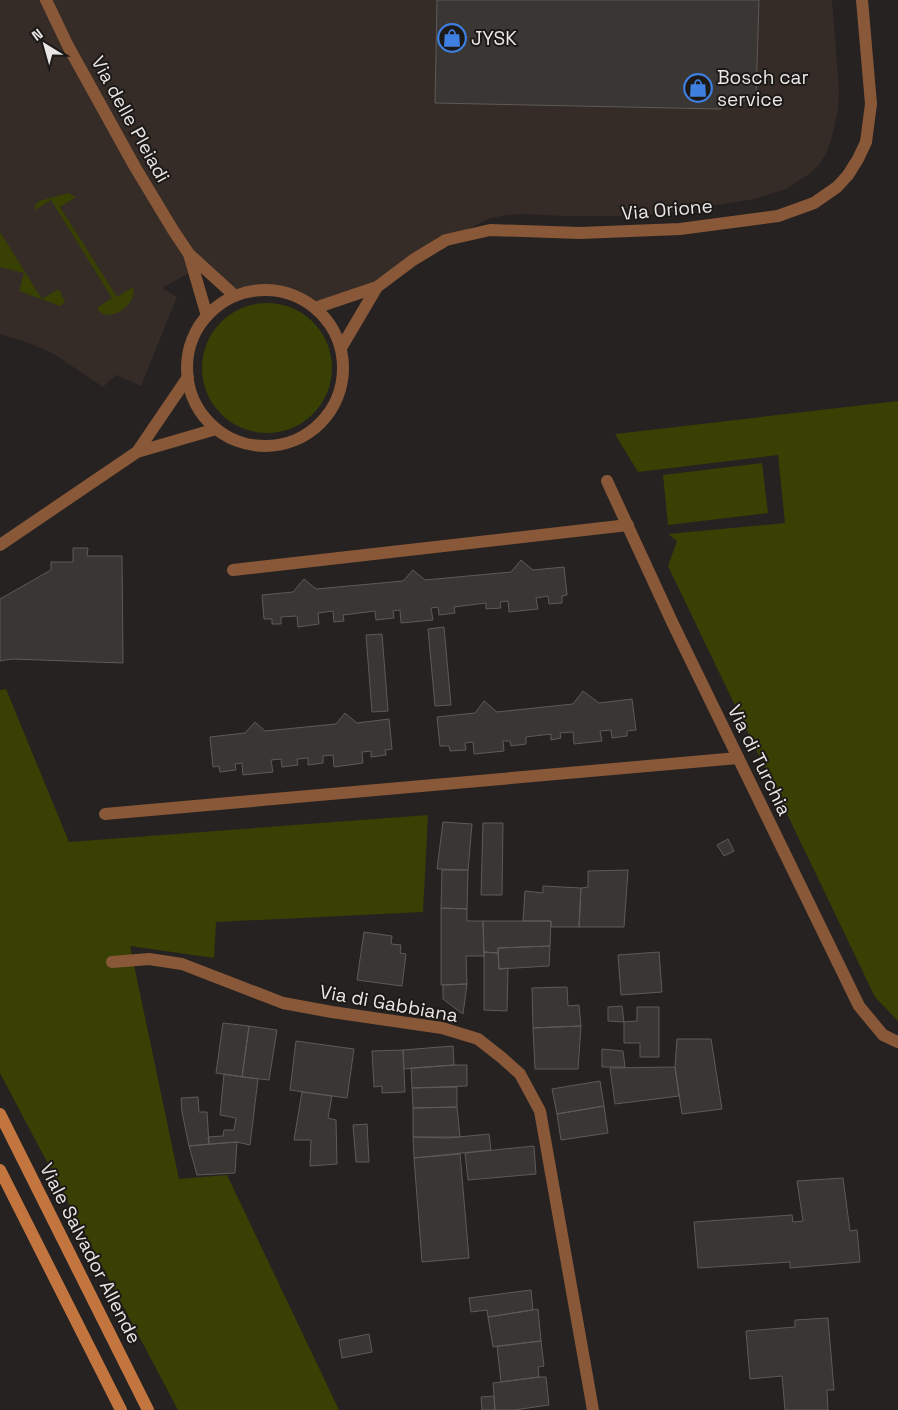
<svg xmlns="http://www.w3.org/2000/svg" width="898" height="1410" font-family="'Space Grotesk',sans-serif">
<rect width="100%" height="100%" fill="#262221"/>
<path fill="#352b27" d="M0,0H832L839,90L838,111L832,137L826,154L818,166L808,175L786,189L755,199L664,213L634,216H563L523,214L506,215L488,219L446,240L377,287L315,308L297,296L277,290H266L245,292L235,296L202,266L162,288L177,297L141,386L116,375L103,387L54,354L29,343L0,334Z"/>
<path fill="#384004" d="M68,193L76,197L60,207L117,297L133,287C138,305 107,326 97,308L112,298L51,200L35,210V205L39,201Z
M0,232L42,299L59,289L65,302L60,306L19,291L24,273L0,267Z
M202 368a65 65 0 1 1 130 0a65 65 0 1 1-130 0Z
M898,401V1021L875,997L668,566L677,541L668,534L785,523L778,455L638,472L615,434Z
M762,463L768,513L668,525L663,475Z
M6,689L69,842L428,815L423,912L216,922L214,958L130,946L179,1179L227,1175L339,1410H178L0,1073V690Z"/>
<path fill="#393634" stroke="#5d5a57" d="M437,0H759L756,99L734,101L720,109L435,103Z
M73,548H88L87,556H122L123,663L12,659L0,661V599L51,570V562H73Z
M521,560L533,570L564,567L567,595L562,596V603L549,604L548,596L536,598L538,609L509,612L508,601L500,602L501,608L486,609V603L454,607L455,613L439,615L438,607L431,608L433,620L401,623L400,610L393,611L394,618L376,620L375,611L343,615L344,621L334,622L333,611L318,613L319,624L298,627L297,616L281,617V624H272V619H264L262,595L293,592L304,579L316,589L403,581L413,570L425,580L511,572Z
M444,627L451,705L435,706L428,629Z
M382,634L388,711L372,712L366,635Z
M583,691L599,703L632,699L636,730L627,731V736L612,738L611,730L600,731L602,741L574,744L573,732L560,733L561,738L551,740V734L526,737V744L511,746L510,741H503L504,751L474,754L473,742L465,743L466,750L450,751L449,746H440L437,717L475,713L484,701L497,712L573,704Z
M345,713L357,723L389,719L392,749L385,750L386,755L371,757V751L362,752L363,763L334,767L333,755L323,756V763L308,765V758L297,759L298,765L282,767L281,759L271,760L273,772L243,775L242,763L235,764L236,770L220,772L219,766L213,767L210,737L245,733L255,722L265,731L336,724Z
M443,822L472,824L468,870L437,869Z
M483,823H503L502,895H481Z
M728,839L734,851L724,856L717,845Z
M442,870H468L467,909L441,908Z
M628,870L624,927H579L581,888L588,887V871Z
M543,886L581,888L579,927H551V921H523L525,891L543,893Z
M441,908L467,909V921H483L484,956H466L467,984L441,985Z
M483,921H551L550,946L498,948V953L484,952Z
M364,932L392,936L391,944L401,945L400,953L406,954L402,986L357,980Z
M550,946L549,966L499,969L498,948Z
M484,952L498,953L499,969L508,968L507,1011L484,1010Z
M659,952L662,992L621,995L618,955Z
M467,984L463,1014L443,999V985Z
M567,987L568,1006L579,1005L581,1026L533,1028L532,988Z
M622,1006L624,1022L608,1021V1007Z
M637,1007H659V1057H640V1043H624V1022L637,1021Z
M223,1023L249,1026L242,1077L216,1073Z
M249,1026L277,1030L269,1080L242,1077Z
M581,1026L578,1069H535L533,1028Z
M677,1039H711L722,1109L682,1114L675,1067Z
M296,1041L354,1049L347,1098L290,1090Z
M453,1046L454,1065L404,1069L403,1050Z
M602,1049L623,1051L625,1067H602Z
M403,1050L405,1092L382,1093V1086L374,1087L372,1051Z
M454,1065H467V1086L412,1088L411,1068Z
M675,1067L679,1096L615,1104L610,1068Z
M224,1074L258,1079L250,1145L237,1142L209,1144L208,1137L223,1136L224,1130H234L236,1118L220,1115Z
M600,1081L604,1106L557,1114L552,1089Z
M457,1087V1107L413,1108L412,1088Z
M302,1092L332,1096L328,1118L336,1120L337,1164L310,1166L311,1140H294Z
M198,1097L199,1112H207L209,1144L189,1146L182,1112L181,1098Z
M604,1106L608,1133L561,1140L557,1114Z
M457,1107L460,1137H413V1108Z
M367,1124L369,1162H356L353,1125Z
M489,1134L491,1150L414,1158L413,1137L448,1138Z
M237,1142L235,1173L197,1175L189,1146Z
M534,1146L536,1174L468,1180L465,1153Z
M460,1154L469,1258L422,1262L414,1158Z
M843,1178L850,1231L857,1230L860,1262L790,1268V1262L698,1268L694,1222L792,1215L793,1222L803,1221L797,1181Z
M531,1290L533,1310L488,1317L487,1310L471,1312L469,1298Z
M538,1309L541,1341L493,1347L488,1317Z
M828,1318L834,1390H827L828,1410H785L782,1376L750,1379L746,1331L795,1327V1320Z
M369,1334L372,1352L342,1358L339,1340Z
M541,1341L544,1366L538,1367L539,1377L501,1382L497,1346Z
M539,1377H546L549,1405L514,1410H495L493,1383Z
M494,1396L495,1410H482L481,1397Z"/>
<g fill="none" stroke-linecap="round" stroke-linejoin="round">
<path stroke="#895838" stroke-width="12" d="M233,570L628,525
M105,814L738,758"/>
<path stroke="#895838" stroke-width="12" d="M46,0L68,46L135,167L173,230L189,254L235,296
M189,254L207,316
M187 368a78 78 0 1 1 156 0a78 78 0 1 1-156 0Z
M315,308L377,287L413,260L446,240L490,230L580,233L680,229L778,216L814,203L837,187L848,175L858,159L866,142L871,104L862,0
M341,348L377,287
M137,452L188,377
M607,481L673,624L859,1006L883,1035L898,1042
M0,545L137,452L216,429
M112,962L149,959L182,964L283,1003L332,1012L442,1028L478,1039L501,1057L520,1074L540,1111L593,1410"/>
<path stroke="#c3753f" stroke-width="12" d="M0,1114L148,1410
M0,1170L121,1410"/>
</g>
<defs>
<symbol id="shop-ring" viewBox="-11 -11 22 22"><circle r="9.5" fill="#1c1917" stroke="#3f7fe0" stroke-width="1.5"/><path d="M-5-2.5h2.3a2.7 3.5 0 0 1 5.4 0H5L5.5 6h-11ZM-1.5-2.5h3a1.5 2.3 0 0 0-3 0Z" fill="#3f7fe0"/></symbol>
</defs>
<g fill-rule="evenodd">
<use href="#shop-ring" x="436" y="22" width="32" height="32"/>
<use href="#shop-ring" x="682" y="72" width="32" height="32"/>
</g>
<g text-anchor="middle" stroke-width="4" stroke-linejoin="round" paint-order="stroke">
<g font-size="19" fill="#e9e7e6" stroke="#1c1917" text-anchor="start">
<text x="471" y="45">JYSK</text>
<text x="717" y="84">Bosch car<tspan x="717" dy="22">service</tspan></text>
</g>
<g font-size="19" fill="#e9e7e6" stroke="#1c1917">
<text transform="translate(131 119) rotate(61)" y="7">Via delle Pleiadi</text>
<text transform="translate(667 209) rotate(-5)" y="7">Via Orione</text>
<text transform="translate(760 760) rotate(64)" y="7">Via di Turchia</text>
<text transform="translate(389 1003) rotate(10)" y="7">Via di Gabbiana</text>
<text transform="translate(91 1253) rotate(63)" y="7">Viale Salvador Allende</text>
</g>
</g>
<g transform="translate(45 45) rotate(323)" stroke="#1c1917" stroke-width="4" paint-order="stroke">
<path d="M0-4L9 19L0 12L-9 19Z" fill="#e9e7e6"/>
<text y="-8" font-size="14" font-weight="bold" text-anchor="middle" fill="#e9e7e6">N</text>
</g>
</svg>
